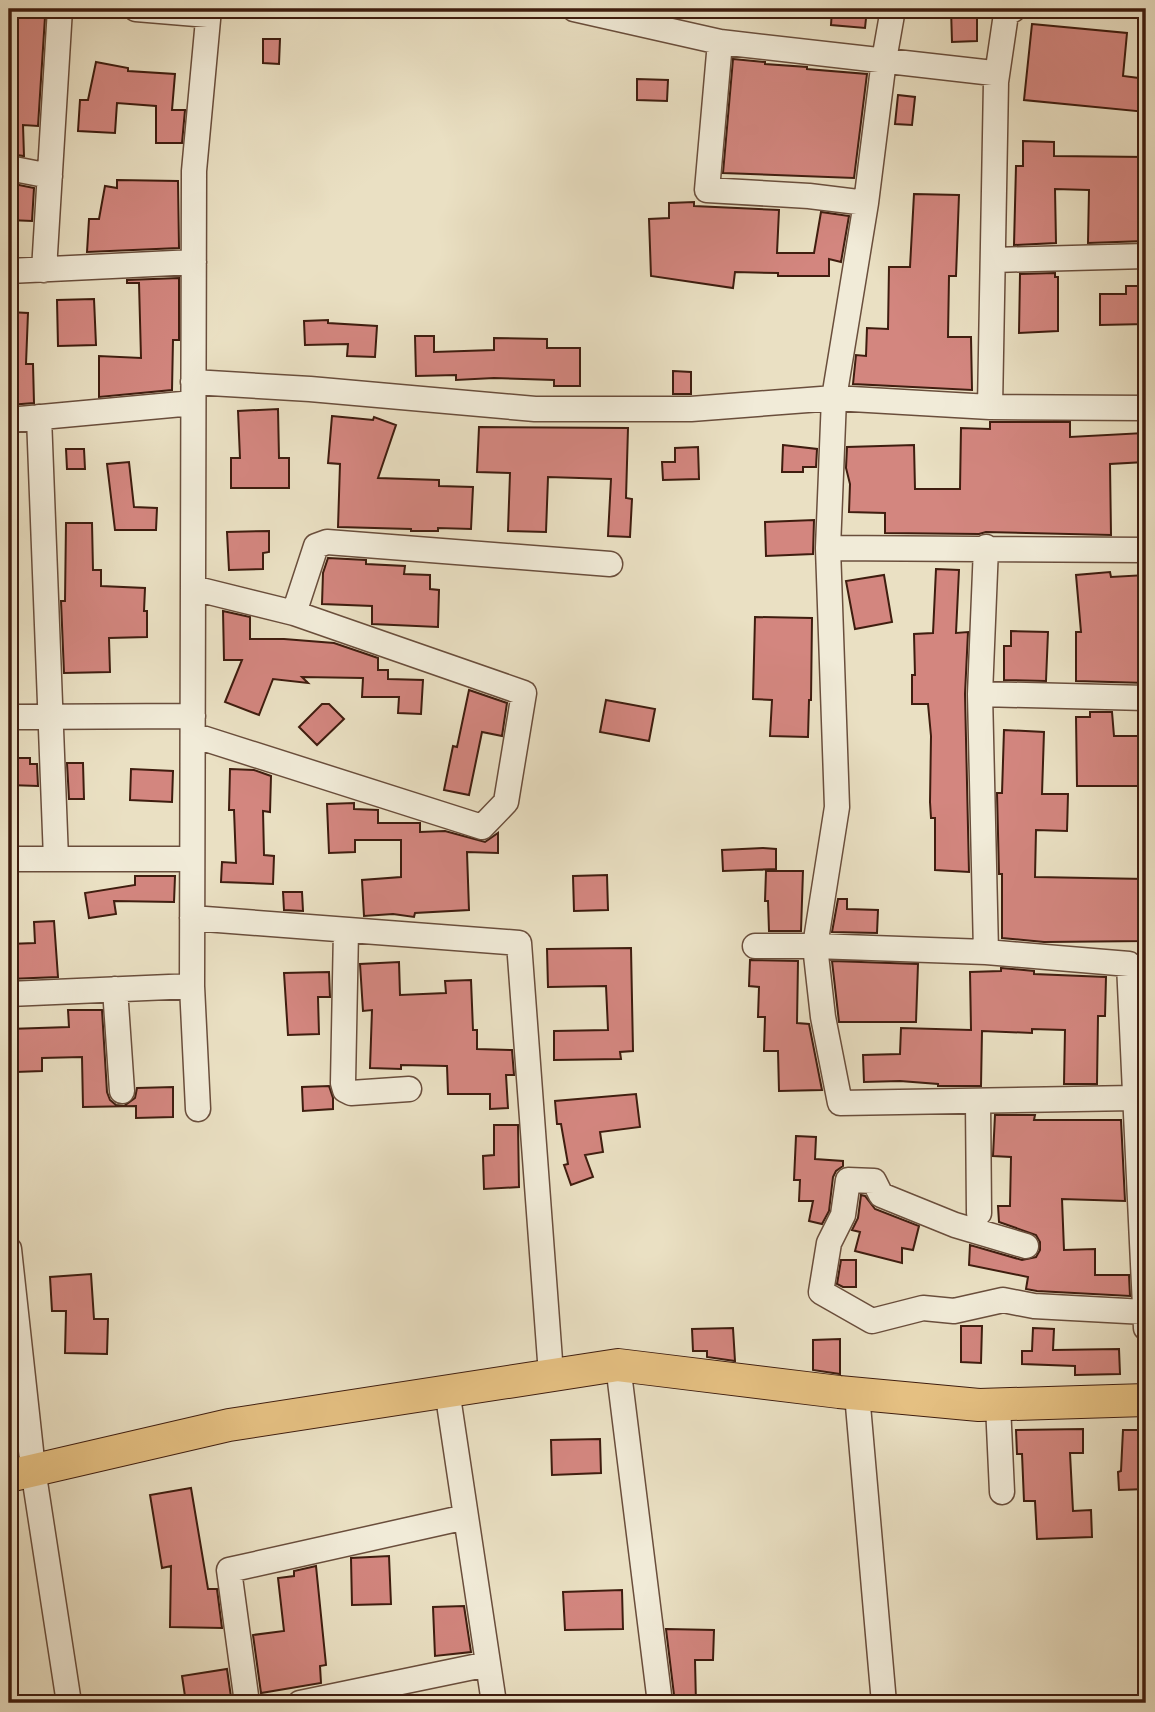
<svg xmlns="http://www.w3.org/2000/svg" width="1155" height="1712" font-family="'IM FELL Great Primer',serif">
<rect width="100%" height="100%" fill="#eae0c3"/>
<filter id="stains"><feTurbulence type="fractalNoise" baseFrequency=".00286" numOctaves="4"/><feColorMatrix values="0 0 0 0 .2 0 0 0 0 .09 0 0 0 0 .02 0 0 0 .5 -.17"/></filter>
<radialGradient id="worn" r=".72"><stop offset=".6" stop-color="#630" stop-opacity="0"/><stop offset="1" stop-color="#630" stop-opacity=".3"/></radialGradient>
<path fill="#d3867f" stroke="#3f1d0f" stroke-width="2" d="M832,9H867L865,28L831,25Z
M951,9H977V41L952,42Z
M14,13L45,17L38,126L23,125L24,156L9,154V125H15H9V54Z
M1032,24L1127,33L1123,76L1146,79V112L1024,100Z
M263,39H280L279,64L263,63Z
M733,59L765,62V64L807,67V69L867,74L854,178L723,173Z
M96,62L128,68V71L175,74L172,110H185L182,143H156V106L117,103L115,133L78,131L80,100H88Z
M637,79L668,80L667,101L637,100Z
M898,95L915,97L912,125L895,124Z
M1023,141L1054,142V156L1146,157L1145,241L1088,243L1089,190L1055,189L1056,243L1014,245L1016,166H1023Z
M117,180L178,181L179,248L87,252L89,219H99L105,186L117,188Z
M9,183L34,188L32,221L9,220Z
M914,194L959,195L956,276H949L948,337H971L972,390L853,384L856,355L866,356L867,328L888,329L889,267H910Z
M694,202V206L779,210L777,253H814L821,212L849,216L841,262L829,259V276H778V273L735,272L733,288L651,276L649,219L669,218V203Z
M1055,273V277H1058V331L1019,333L1020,274Z
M179,278V340H173L172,390L99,397V356L141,358L139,283H127V280Z
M1126,286H1146V324L1100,325V294H1126Z
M94,299L96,345L58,346L57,300Z
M9,312L28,313L26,364H33L34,403L9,405Z
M328,320V323L377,326L375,357L347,356L348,344L305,345L304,321Z
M415,336H434V352L494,350V338L547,339V348H580V386H554V380L494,378L456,380V375L416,376Z
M673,371L691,372V394H673Z
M278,409L279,458H289V488H231V458H240L238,411Z
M332,416L373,420L374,417L396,425L378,478L439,480V486L473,487L471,529L438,528V531H411V529L338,527L340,464L328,463Z
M990,422H1070V437L1144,433L1145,462L1110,464L1111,535L986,532L979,534L885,533V513L849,512L850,484L846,468L847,447L914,445L915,489H960L961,428L990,429Z
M479,427L628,428L626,498L632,499L630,537L608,536L611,479L548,477L546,532L508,531L510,473L477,472Z
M783,445L817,449L816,467H803V472H782Z
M698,447L699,479L663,480L662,462H675V448Z
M66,449H84L85,469H67Z
M129,462L134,507L157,508L156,530H115L107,464Z
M814,520L813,554L766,556L765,522Z
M66,523H92L93,570H101V586L145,588L144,611H147V637L109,638L110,672L64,673L61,601H65Z
M269,531V552L263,553V569L229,570L227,532Z
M328,558L366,560V564L405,566L404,574L430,575V589L439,590L438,627L372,624V606L322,604L323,573Z
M936,569L959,570L956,633L968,632L965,694L969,872L935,870V818H931L930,802L931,736L928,704H912V675H915L914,634L933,633Z
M1110,572L1111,577L1146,575V683L1076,681V632H1081L1076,575Z
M884,575L892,622L855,629L846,581Z
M223,611L250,617V639H284L334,643L378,658V670H388V679L423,680L421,714L398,713L399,697H362L363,678L302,677L308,683L273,679L259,715L225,702L242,660H224Z
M755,617L812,618L811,700H809L808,737L770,736L772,700L753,699Z
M1011,631L1048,632L1046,681L1004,680V646H1011Z
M469,690L507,703L502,736L482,732L469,795L444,790L453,746L457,747Z
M606,700L655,709L649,741L600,732Z
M322,704H329L344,719L317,745L299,727Z
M1090,712H1112L1114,736H1146V786H1077L1076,717H1090Z
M1004,730L1044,732L1042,794H1068L1067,831L1036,830L1035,877L1146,879V941L1044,942L1002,938V874H999L997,793H1002Z
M9,758H30V764H37L38,786L9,785Z
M67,763H83L84,799H69Z
M131,769L173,771L172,802L130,800Z
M230,769L254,770L271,776L270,812L263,811L264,855L274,856L273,884L221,882L222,862L236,863L234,810H229Z
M354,803V809L378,810V823H420V832L445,831L485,842L498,833V853L467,852L469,910L415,913L414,917L393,914L364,916L362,880L401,877V840H355V852L329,853L327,804Z
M763,848L776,849V869L723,871L722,850Z
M766,871H803L801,931H769L768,901H765Z
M607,875L608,910L574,911L573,876Z
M135,876H175L174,902L114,901L116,914L89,918L85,893L135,885Z
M283,892H302L303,911L284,910Z
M838,899H847V909L878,910L877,933L832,932Z
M54,921L58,977L9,979V944L35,943L34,922Z
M631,948L633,1051L620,1052L621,1059L554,1060V1031L608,1030L606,986L548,987L547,949Z
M750,960L798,961L797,1023L809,1024L822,1090L779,1091L778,1051H764L765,1017H758L759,987L749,986Z
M832,961L918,964L916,1022H839Z
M399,962L400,995L446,993L445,981L471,980L473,1030H477V1049L512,1050L514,1075H506L508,1108L490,1109V1094H448L447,1066L401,1065V1069L370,1068L372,1010L363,1011L360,964Z
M1001,968L1034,971V974L1106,977L1105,1016H1098L1097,1084H1064L1065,1030L1032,1029V1033L982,1031L981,1086H938V1084L900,1081L864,1082L863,1055L900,1054L901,1028L971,1030L970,972L1001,971Z
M329,972L330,997H318L319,1034L288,1035L284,973Z
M68,1010H102L107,1092L110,1100L116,1105L124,1106L135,1098L137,1088L173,1087V1117L136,1118V1106L83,1107L82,1057L42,1058V1071L16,1072V1065H9V1029L69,1027Z
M329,1086L333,1098V1109L303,1111L302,1087Z
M636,1094L640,1127L600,1132L603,1152L585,1155L593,1177L571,1185L564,1165L568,1164L561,1124H557L555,1101Z
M995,1115H1035L1034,1120H1121L1125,1201L1062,1199L1064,1250L1095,1249V1275H1129L1130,1296L1037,1291L1026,1289L1028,1277L969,1265L970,1245L1022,1260L1036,1257L1040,1250V1242L1036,1235L999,1222L998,1206H1010L1011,1157L993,1156Z
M494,1125H518L519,1187L484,1189L483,1156L494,1155Z
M796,1136L816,1137L815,1159L843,1161V1166L836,1171L833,1177L829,1211L822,1224L809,1221L813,1201H799L800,1180H794Z
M861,1195L865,1196L875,1209L919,1226L913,1250L902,1248V1263L855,1251L860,1232L852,1230L858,1218Z
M841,1260H856V1287H843L837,1284Z
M91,1274L94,1319H108L107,1354L65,1353L66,1311H52L50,1277Z
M961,1326H982L981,1363L961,1362Z
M733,1328L735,1361L707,1357V1351H693L692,1329Z
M1033,1328L1054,1329L1053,1350L1119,1349L1120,1374L1075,1375V1366L1022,1364V1351H1032Z
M840,1339V1374L813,1370V1340Z
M1083,1429V1453H1070L1073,1511L1091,1510L1092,1537L1037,1539L1035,1501H1024L1022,1454H1017L1016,1430Z
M1123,1430H1146V1489L1119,1490L1118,1472L1121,1471Z
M600,1439L601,1473L552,1475L551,1440Z
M191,1488L208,1589H217L222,1628L170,1627L171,1566L162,1568L150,1495Z
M389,1556L391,1604L352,1605L351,1558Z
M316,1566L326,1665L320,1666L321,1683L261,1693L253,1635L284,1631L278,1578L294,1576V1571Z
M622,1590L623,1629L565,1630L563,1592Z
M464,1606L471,1652L435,1656L433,1607Z
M666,1629L714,1630L713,1660H695L696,1703H675Z
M227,1669L231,1697L203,1703H186L182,1676Z"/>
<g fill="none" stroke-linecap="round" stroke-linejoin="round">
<defs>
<path id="minor" d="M136,9L208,15
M574,9L720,42L993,73L996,82L990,407L1146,408
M720,42L707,190L809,196L866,203
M996,82L1006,14L1014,9
M9,168L50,176
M994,260L1146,256
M44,270L60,9
M9,271L194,262
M193,382L310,389L535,409H691L834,398L866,203L884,60L893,9
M990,407L834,398L828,548L1146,550
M39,417L56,859
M9,420L193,403
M828,548L837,807L815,946L823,1017L840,1103L1134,1098
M294,613L316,546L327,542L610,564
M980,694L986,547
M1146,698L980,694L986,952L1129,964L1146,1328
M9,717L193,716
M193,735L482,827L506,802L524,693L294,613L193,588
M9,859H192
M192,918L519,943L551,1374
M346,930L343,1083L345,1090L351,1093L409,1089
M755,946H815L986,952
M192,986L198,1109
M115,989L122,1091
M9,994L192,986L194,171L209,9
M978,1102L979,1213
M1026,1246L955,1225L881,1195L874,1181L848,1180L843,1215L829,1243L821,1292L872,1321L923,1308L954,1311L1003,1300L1034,1306L1145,1312
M9,1249L33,1469L69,1703
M618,1365L660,1703
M447,1390L494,1703
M857,1394L884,1703
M998,1405L1002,1492
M247,1703L229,1570L466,1517
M300,1703L488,1664"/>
<path id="major" d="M9,1476L229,1425L618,1365L839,1392L979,1405L1146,1400"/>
</defs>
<use href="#minor" stroke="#6a4e3c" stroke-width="27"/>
<use href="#major" stroke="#3f1d0f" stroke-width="34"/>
<use href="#minor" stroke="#f1ebd8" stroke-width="24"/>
<use href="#major" stroke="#e5c082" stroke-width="32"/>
</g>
<rect width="1155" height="1712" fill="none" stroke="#eae0c3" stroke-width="35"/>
<rect x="10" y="10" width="1134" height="1691" fill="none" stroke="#3f1d0f" stroke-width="3.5"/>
<rect x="18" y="18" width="1120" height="1677" fill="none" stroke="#3f1d0f" stroke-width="2"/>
<rect width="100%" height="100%" filter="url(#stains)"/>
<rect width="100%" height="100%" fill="url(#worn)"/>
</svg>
